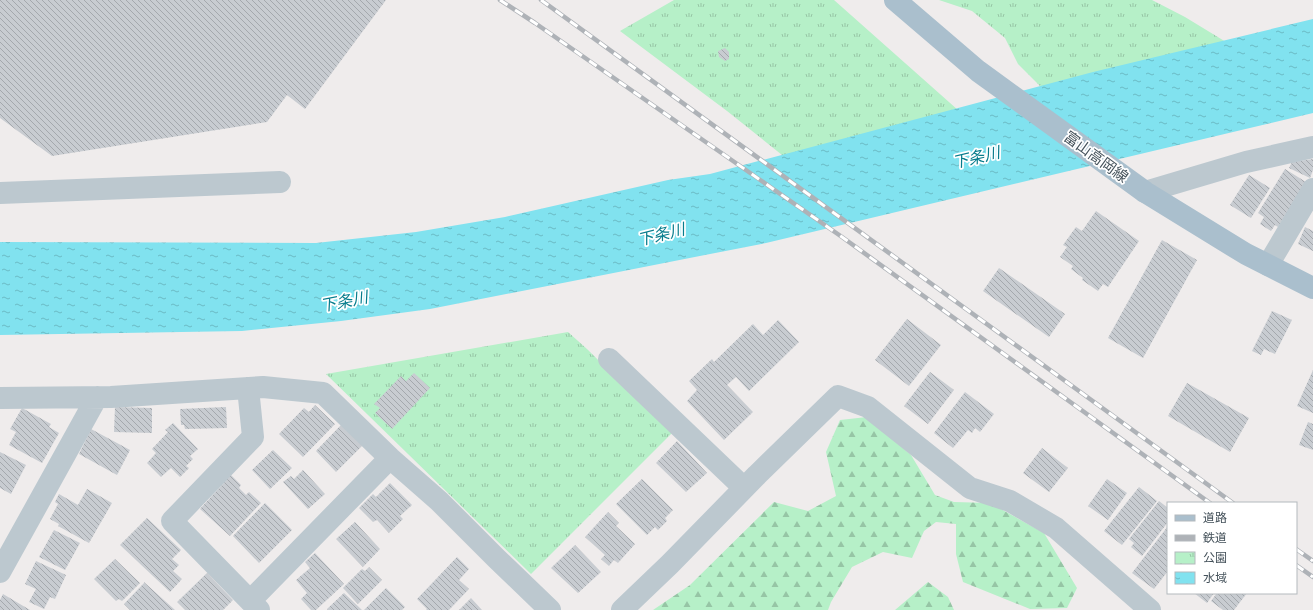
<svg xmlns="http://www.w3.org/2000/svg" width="1313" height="610" font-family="Cabin,'Noto Sans JP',sans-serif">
<defs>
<pattern id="forest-firs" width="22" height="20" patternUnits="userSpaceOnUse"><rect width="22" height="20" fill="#b6f0c8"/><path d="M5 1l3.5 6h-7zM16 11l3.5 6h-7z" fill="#96c5a5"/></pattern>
<pattern id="park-tufts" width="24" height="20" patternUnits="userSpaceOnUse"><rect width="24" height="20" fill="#b6f0c8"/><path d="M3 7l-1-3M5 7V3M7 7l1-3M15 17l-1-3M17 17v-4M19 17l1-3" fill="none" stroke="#96c5a5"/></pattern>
<pattern id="water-ripples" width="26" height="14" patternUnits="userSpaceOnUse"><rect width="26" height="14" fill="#81e2ef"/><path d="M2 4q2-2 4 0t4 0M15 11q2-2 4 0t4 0" fill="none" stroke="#6bbac5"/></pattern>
<pattern id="building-back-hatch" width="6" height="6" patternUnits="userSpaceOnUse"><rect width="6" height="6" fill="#c8ccd1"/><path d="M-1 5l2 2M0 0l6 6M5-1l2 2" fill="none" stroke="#a4a8ad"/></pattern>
</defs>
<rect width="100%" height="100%" fill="#efecec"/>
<path fill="url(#forest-firs)" d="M867,417L911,455L935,495L954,502L990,503L1044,533L1077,588L1067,608L1030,609L963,582L956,554V524L936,522L924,531L912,558L883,552L852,567L831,602L828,610H653L690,585L774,502L808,511L836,496L826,452L840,420Z
M928,582L948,597L954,610H895Z"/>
<path fill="url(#park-tufts)" d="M674,0H834L976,126L797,167L727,111L620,31Z
M939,0H1152L1185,17L1226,42L1042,88L1018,64L1005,38L972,11Z
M568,332L587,349L672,433L531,574L326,374Z"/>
<path fill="url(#water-ripples)" d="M1313,19V113L766,243L430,309L341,321L242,331L0,335V242L316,243L416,232L505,217L668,180L710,174L1093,72Z"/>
<path fill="url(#building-back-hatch)" d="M0,0H386L305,109L287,95L267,122L52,156L0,118Z
M725,48L729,52V59L725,61L719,57L718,51Z
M1313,159V170L1310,178L1289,168L1292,162Z
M1285,169L1306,182L1278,227L1275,225L1271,231L1260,224L1264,217L1258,213Z
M1249,175L1270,188L1251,218L1230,205Z
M1096,211L1139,241L1108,287L1103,284L1098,291L1082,280L1083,278L1071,269L1073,266L1060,257L1067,247L1063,245L1076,227L1082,231Z
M1305,227L1313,231V251L1298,244Z
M1162,240L1197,260L1143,358L1108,338Z
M999,268L1065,314L1049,337L983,291Z
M1272,311L1292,320L1275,354L1264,349L1261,355L1252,351Z
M907,319L941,345L909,386L875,360Z
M778,320L799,342L749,391L736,377L727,385L753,412L724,440L687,401L697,390L689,381L712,359L714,362L753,324L763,335Z
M1313,370V413L1297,406Z
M930,372L954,390L928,424L904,406Z
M414,373L430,388L392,429L375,413L380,408L374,404L401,376L406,381Z
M1187,383L1249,418L1230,452L1168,416Z
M965,392L994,414L980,432L975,428L972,433L968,430L953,448L934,433Z
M315,405L335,424L303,457L279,434L304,408L309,412Z
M115,407L152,408V433L114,432Z
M226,407L227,428L185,429L184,425H181L180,409Z
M22,408L51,424L49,427L59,433L42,463L9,445L16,432L10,429Z
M1308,422L1313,424V450L1299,445Z
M173,423L198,449L190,456L193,459L186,466L189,468L180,477L171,468L161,477L147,463L156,453L152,449L168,432L165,430Z
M341,425L362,446L336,472L316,451Z
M91,429L130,450L117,475L79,454Z
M677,441L707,473L686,492L656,463Z
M1042,448L1068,468L1049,492L1023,473Z
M273,450L292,468L270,489L252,470Z
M0,452L26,465L11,494L0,488Z
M303,470L325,494L308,509L283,482L291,476L294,479Z
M231,475L241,485L239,488L246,495L249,492L261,503L230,536L200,509Z
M642,479L673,510L665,518L667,521L658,530L655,527L647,535L616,504Z
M1107,479L1127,493L1108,520L1088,506Z
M390,483L412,505L400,516L403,519L389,533L377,520L373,522L359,508L373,494L376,497Z
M1139,487L1157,501L1122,545L1104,531Z
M87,489L112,503L89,543L58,526L59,524L50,519L58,504L55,502L59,494L78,505Z
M1159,501L1168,508V522L1142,556L1131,547L1134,543L1129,539Z
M265,503L292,530L259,563L233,536Z
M608,512L619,523L616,526L635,544L618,563L614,560L609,566L601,559L605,555L585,537Z
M147,518L181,550L172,559L179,565L173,571L182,579L170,592L120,545Z
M355,522L380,549L363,567L336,539Z
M1168,526V571L1154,589L1132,573Z
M54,530L80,543L65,570L39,557Z
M575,545L601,572L578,593L551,568Z
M315,553L344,584L316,610H311L301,599L307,593L296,580L310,568L305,562Z
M457,557L469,569L459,580L469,589L449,610H426L427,609L417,599Z
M115,559L140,583L122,601L119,599L116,601L94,579Z
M36,561L66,575L55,599L50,597L44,609L29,602L36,589L25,584Z
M369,567L382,580L358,604L343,588L362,569L365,571Z
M207,573L233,600L223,610H185L177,602Z
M145,582V583L175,610H130L124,604Z
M386,588L405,607L402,610H364Z
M344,593L362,610H328L327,609Z
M1194,593H1214L1207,603Z
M1217,593H1247L1234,610H1223L1211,601Z
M3,594L30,610H0V600Z
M471,598L482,610H459Z"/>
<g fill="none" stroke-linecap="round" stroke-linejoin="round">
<path stroke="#bcc8cf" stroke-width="22" d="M1145,192L1246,162L1313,147
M0,193L280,182
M1268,265L1313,189
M609,359L744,488
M248,388L253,437L172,521L259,610
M0,398L111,397L263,387L323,393L390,458L439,501L497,559L550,610
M0,572L97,397
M250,601L390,458
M622,610L670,564L757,475L838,396L868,407L970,488L1010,501L1056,528L1150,610"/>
<path stroke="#aabfcd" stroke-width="22" d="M895,0L978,71L1145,192L1246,254L1313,288"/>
<defs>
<path id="rail" d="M500,0L535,23L842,237L1210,503
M541,0L1233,503
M1296,549L1313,561
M1296,565L1313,577"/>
</defs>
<use href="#rail" stroke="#aeb2b7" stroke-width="4.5"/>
<use href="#rail" stroke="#fff" stroke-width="3" stroke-dasharray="9" stroke-linecap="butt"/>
</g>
<g text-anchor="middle" stroke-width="3.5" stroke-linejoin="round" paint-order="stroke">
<g font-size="15" fill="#44515a" stroke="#fff">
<text transform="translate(1096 157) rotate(36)" y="5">富山高岡線</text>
</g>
<g font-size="16" font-style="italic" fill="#077c8c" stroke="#fff">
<text transform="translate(976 157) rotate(-13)" y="6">下条川</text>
<text transform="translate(661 234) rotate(-14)" y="6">下条川</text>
<text transform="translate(344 301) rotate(-11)" y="6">下条川</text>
</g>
</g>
<rect x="1167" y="502" width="130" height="92" fill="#ffffff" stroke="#b4b9bd"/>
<rect x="1175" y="515" width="20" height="6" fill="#aabfcd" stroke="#b4b9bd"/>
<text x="1203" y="522" font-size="12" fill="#44515a">道路</text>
<rect x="1175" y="535" width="20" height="6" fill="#aeb2b7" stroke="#b4b9bd"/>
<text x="1203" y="542" font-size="12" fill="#44515a">鉄道</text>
<rect x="1175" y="552" width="20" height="12" fill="url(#park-tufts)" stroke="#b4b9bd"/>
<text x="1203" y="562" font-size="12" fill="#44515a">公園</text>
<rect x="1175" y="572" width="20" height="12" fill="url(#water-ripples)" stroke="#b4b9bd"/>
<text x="1203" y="582" font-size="12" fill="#44515a">水域</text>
</svg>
